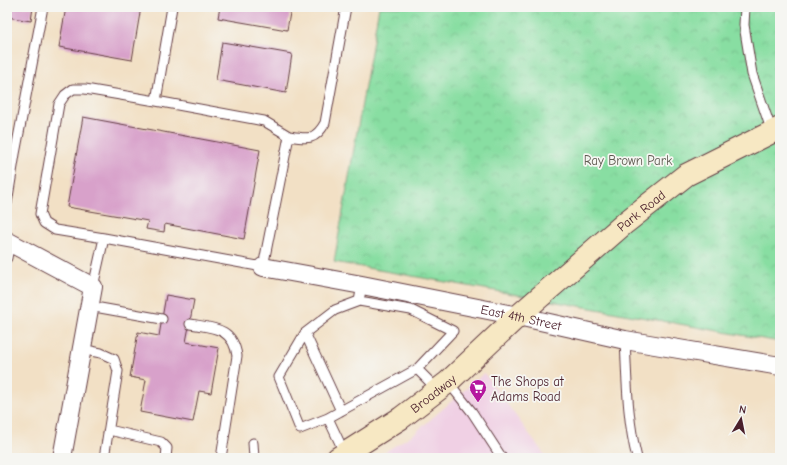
<svg xmlns="http://www.w3.org/2000/svg" width="787" height="465" font-family="'Comic Neue',sans-serif">
<defs>
<pattern id="park-crowns" width="20" height="18" patternUnits="userSpaceOnUse"><rect width="20" height="18" fill="#88dea2"/><path d="M2 6a3 3 0 1 1 6 0M12 15a3 3 0 1 1 6 0" fill="none" stroke="#77be8c"/></pattern>
</defs>
<rect width="100%" height="100%" fill="#f6f6f2"/>
<filter id="ink" filterUnits="userSpaceOnUse"><feTurbulence type="fractalNoise" baseFrequency=".025" numOctaves="2"/><feDisplacementMap in="SourceGraphic" scale="8" xChannelSelector="R" yChannelSelector="G"/><feConvolveMatrix kernelMatrix="1 2 1 2 8 2 1 2 1" color-interpolation-filters="sRGB"/></filter>
<filter id="wash" filterUnits="userSpaceOnUse"><feTurbulence type="fractalNoise" baseFrequency=".012" numOctaves="4" result="noise"/><feDisplacementMap in="SourceGraphic" scale="16" xChannelSelector="R" yChannelSelector="G"/><feGaussianBlur stdDeviation="0.9" result="paint"/><feColorMatrix in="noise" values="0 0 0 0 0 0 0 0 0 0 0 0 0 0 0 0 0 1.4 0 .05"/><feComposite in="paint" operator="in"/></filter>
<g filter="url(#wash)">
<rect width="100%" height="100%" fill="#f2e0c5"/>
<path fill="#f0d0e4" d="M484,373L547,458H375L415,433Z"/>
<path fill="url(#park-crowns)" stroke="#697e66" d="M379,7H780V342L334,262Z"/>
<g id="blocks">
<path fill="#d8a1ca" d="M8,7H33L31,21L7,17Z
M66,7H141L132,60L59,47Z
M220,7H291L287,30L218,18Z
M222,42L292,54L286,93L216,80Z
M83,117L260,150L244,239L165,224L164,232L146,229L148,221L67,207Z
M166,295L194,300L186,342L219,348L211,393L199,391L193,422L140,412L146,380L130,377L138,332L159,336Z"/>
</g>
</g>
<g filter="url(#ink)">
<use href="#blocks" fill-opacity="0" stroke="#633c42" stroke-width="1"/>
<g fill="none" stroke-linecap="round" stroke-linejoin="round">
<defs>
<path id="lane" d="M745,7L744,25L752,74L772,132
M156,101L172,7
M289,136C307,139 315,141 325,123L346,7
M7,203L15,154L43,7
M7,258L10,242
M93,287L104,238L55,230L44,223L40,214L59,104L65,95L73,89H85L156,101L264,121L289,136L263,267L104,238
M359,301L411,310L453,331L417,369L328,418L300,429L279,377L305,333L335,310L359,301L362,285
M89,306L162,319
M190,324C213,328 233,327 237,356L221,458
M305,333L341,411
M625,340C627,380 627,419 637,458
M81,349L101,353L114,359L118,371L104,458
M417,369L438,390
M448,382L472,412L502,458
M328,418L345,454
M109,430L161,442L167,448L166,458
M253,443L254,458"/>
<g id="street">
<path d="M7,241L93,287L62,458"/>
<path id="s1" d="M263,267L362,285L518,316L625,340L780,366"/>
</g>
<g id="secondary">
<path id="s2" d="M338,458L401,418L448,382L518,316L625,223L686,175L780,128"/>
</g>
</defs>
<use href="#lane" stroke="#633c42" stroke-width="11"/>
<use href="#street" stroke="#633c42" stroke-width="20"/>
<use href="#secondary" stroke="#633c42" stroke-width="24"/>
<use href="#lane" stroke="#fff" stroke-width="9"/>
<use href="#street" stroke="#fff" stroke-width="18"/>
<use href="#secondary" stroke="#f7e8c3" stroke-width="22"/>
</g>
</g>
<defs>
<symbol id="supermarket-pin" viewBox="-11 -11 22 30"><path d="M0 17L-7.5 6A9.5 9.5 0 1 1 7.5 6Z" fill="#b5179e" stroke="#f6f6f2"/><path d="M-6-5.5h2.5l.6 2H6L4.5 2H-2.5L-4.4-4H-6ZM-1.5 3.2a1.3 1.3 0 1 0 .1 0ZM3 3.2a1.3 1.3 0 1 0 .1 0Z" fill="#fff"/></symbol>
</defs>
<g fill-rule="evenodd">
<use href="#supermarket-pin" x="468" y="378" width="20" height="27"/>
</g>
<g text-anchor="middle" stroke-width="3.5" stroke-linejoin="round" paint-order="stroke">
<g font-size="13" fill="#5d584f" stroke="#f6f6f2">
<text x="628" y="165">Ray Brown Park</text>
</g>
<g font-size="13" fill="#4a1f2b" stroke="#f6f6f2">
<text dy="5" stroke="none"><textPath href="#s2" startOffset="392">Park Road</textPath></text>
<text dy="5" stroke="none"><textPath href="#s1" startOffset="263">East 4th Street</textPath></text>
<text dy="5" stroke="none"><textPath href="#s2" startOffset="115">Broadway</textPath></text>
</g>
<g font-size="13" fill="#4a1f2b" stroke="#f6f6f2" text-anchor="start">
<text x="491" y="386">The Shops at<tspan x="491" dy="15">Adams Road</tspan></text>
</g>
</g>
<rect width="787" height="465" fill="none" stroke="#f6f6f2" stroke-width="24"/>
<g transform="translate(741 419) rotate(10)" stroke="#f6f6f2" stroke-width="3" paint-order="stroke">
<path d="M0-3L7 15L0 10L-7 15Z" fill="#4a1f2b"/>
<text y="-6" font-size="11" font-weight="bold" text-anchor="middle" fill="#4a1f2b">N</text>
</g>
</svg>
